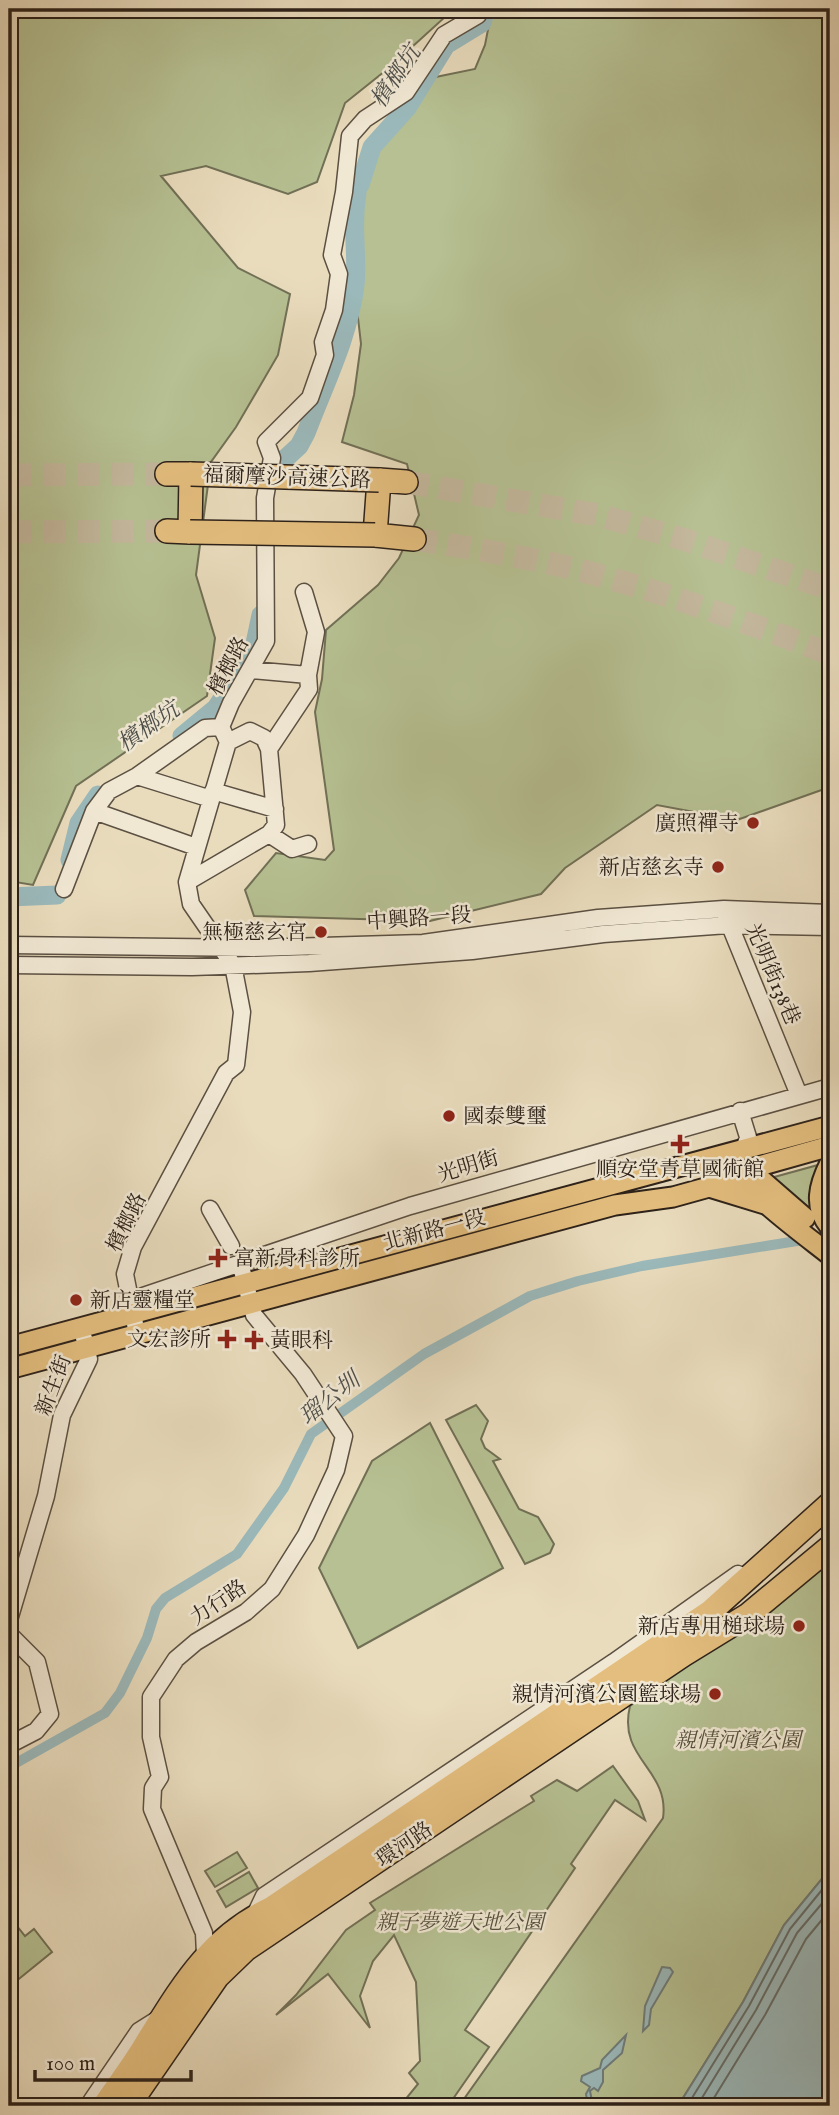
<svg xmlns="http://www.w3.org/2000/svg" width="839" height="2115" font-family="'IM FELL English','Noto Serif TC',serif">
<rect width="100%" height="100%" fill="#e9dcbd"/>
<filter id="stains"><feTurbulence type="fractalNoise" baseFrequency=".00286" numOctaves="4"/><feColorMatrix values="0 0 0 0 .2 0 0 0 0 .09 0 0 0 0 .02 0 0 0 .5 -.17"/></filter>
<radialGradient id="worn" r=".72"><stop offset=".6" stop-color="#630" stop-opacity="0"/><stop offset="1" stop-color="#630" stop-opacity=".3"/></radialGradient>
<path fill="#b6c092" stroke="#717056" stroke-width="2" d="M9,9H443L445,17L390,67L345,103L317,182L288,194L206,166L161,176L238,268L290,294L278,355L236,427L211,462L196,575L215,638L207,696L76,786L33,885L9,881Z
M492,9H830V787L737,820L657,805L565,868L541,894L430,921L254,916L245,890L276,853L325,860L334,850L315,712L322,679L326,630L378,585L399,558L419,515L407,464L342,442L354,395L361,344L354,283L357,168L431,78L475,69L485,45Z
M829,1162L819,1220L767,1179Z
M476,1405L488,1421L481,1439L485,1448L500,1459L493,1461L519,1509L538,1517L554,1544L550,1553L525,1564L446,1420Z
M430,1423L503,1568L358,1648L319,1568L372,1461Z
M830,1554V1869L784,1925L743,2002L678,2106H459L663,1818C670,1769 617,1759 630,1706Z
M613,1766L638,1801L645,1820L615,1800L571,1864L575,1868L465,2030L489,2047L448,2106H400L418,2084L409,2073L420,2061L416,1982L394,1935L373,1961L360,1996L370,2028L328,1974L276,2015L296,1995L346,1930L375,1910L370,1903L534,1801L531,1796L557,1780L577,1791Z
M237,1852L247,1868L215,1887L205,1871Z
M249,1872L258,1888L226,1907L217,1891Z
M9,1916L25,1936L34,1929L52,1952L9,1987Z"/>
<path fill="#9bb9bb" stroke="#6f7c7a" stroke-width="2" d="M830,1869V2105L678,2106L743,2002L784,1925Z
M662,1967L670,1968L673,1972L651,2009L649,2025L643,2031L645,2006Z
M626,2035L622,2053L603,2070V2082L598,2091L594,2088L590,2091L593,2106H588L586,2094L590,2087L581,2081L582,2076L600,2068L602,2060Z"/>
<g fill="none" stroke-linecap="round" stroke-linejoin="round">
<path stroke="#646d6a" stroke-width="2" d="M687,2106L749,2006L790,1929L830,1880
M697,2106L756,2010L797,1933L830,1894
M709,2106L765,2015L806,1939L830,1910"/>
<path stroke="#9bb9bb" stroke-width="10" d="M9,1767L105,1713L120,1693L147,1638L156,1609L165,1598L237,1554L284,1488L311,1434L424,1354L530,1296L578,1281L642,1266L803,1240"/>
<path stroke="#9bb9bb" stroke-width="19" d="M360,185L372,147L407,108L446,45L482,23L486,9
M286,458L299,446L306,433C324,385 349,336 355,285C358,254 351,225 357,194
M182,736L216,708L253,653L261,615
M70,860L79,823L98,795
M9,897L57,895"/>
<path stroke="#c3b79c" stroke-width="23" stroke-dasharray="23 11" stroke-linecap="butt" d="M9,475L167,474
M406,482L598,515L683,539L830,589
M9,532L167,531
M414,539C477,549 540,559 602,576C680,598 755,625 830,654"/>
<defs>
<path id="minor" d="M251,670L308,675L316,632L304,592
M228,742L250,731L264,738L269,749
M137,776L211,799
M213,791L275,809
M94,811L196,847
M269,834L292,849L308,844
M187,882L269,834L276,825L269,749L309,689L308,675
M64,889L94,811L109,791L137,776L205,728L221,727
M726,916L799,1095
M9,945L253,948L423,943L598,918L724,909L830,913
M9,965L192,967L309,963L472,951L603,934L728,925L830,927
M740,1111L748,1137L744,1150
M210,1209L231,1246
M132,1313L143,1296L410,1206L830,1087
M137,1334L125,1274L133,1247L226,1073L236,1065L242,1012L233,965L191,904L187,882L228,742L221,727L231,703L266,641L265,498L272,458L266,442L310,398L325,355L323,342L334,310L339,274L332,255L344,192L350,136L365,119L406,92L444,35L478,15L480,9
M9,1620L46,1496L62,1415L89,1359L84,1338
M9,1634L37,1662L50,1714L36,1731L9,1745
M254,1917L264,1896L614,1662L738,1574
M205,1955L204,1933L152,1809L153,1788L160,1777L151,1737V1697L176,1659L196,1642L246,1612L272,1589L306,1535L336,1470L344,1436L303,1374L254,1315L240,1263
M88,2106L139,2031L158,2019"/>
<path id="major" d="M830,1163C819,1185 813,1206 830,1227
M732,1165C745,1192 805,1235 830,1255
M759,1178L805,1218
M709,1187L768,1205
M9,1347L830,1126
M9,1369L615,1205L673,1197L709,1187L752,1168L830,1146"/>
<path id="highway" d="M167,474H191L190,532L167,531
M406,482L379,480L375,535L414,539
M830,1182L827,1189L830,1209
M104,2106C119,2084 136,2062 149,2039C184,1983 210,1938 272,1908L710,1612L830,1504
M128,2106L217,1977L246,1949L683,1655L748,1615L830,1547"/>
</defs>
<use href="#minor" stroke="#5b5042" stroke-width="19"/>
<use href="#major" stroke="#2c2119" stroke-width="23"/>
<use href="#highway" stroke="#2c2119" stroke-width="26"/>
<use href="#minor" stroke="#f1e8d4" stroke-width="16"/>
<use href="#major" stroke="#e4be7e" stroke-width="19"/>
<use href="#highway" stroke="#e4be7e" stroke-width="23"/>
<defs>
<path id="highway-bridge" d="M191,474L379,480
M190,532L375,535"/>
</defs>
<use href="#highway-bridge" stroke="#2c2119" stroke-width="26" stroke-linecap="butt"/>
<use href="#highway-bridge" stroke="#e4be7e" stroke-width="23"/>
</g>
<g fill="#8f2418" stroke="#f1e8d4" stroke-width="2.5">
<circle cx="753" cy="823" r="7"/>
<circle cx="718" cy="867" r="7"/>
<circle cx="321" cy="932" r="7"/>
<circle cx="449" cy="1116" r="7"/>
<path d="M676.5 1133.5h7v7h7v7h-7v7h-7v-7h-7v-7h7z"/>
<path d="M214.5 1247.5h7v7h7v7h-7v7h-7v-7h-7v-7h7z"/>
<circle cx="76" cy="1300" r="7"/>
<path d="M223.5 1328.5h7v7h7v7h-7v7h-7v-7h-7v-7h7z"/>
<path d="M250.5 1329.5h7v7h7v7h-7v7h-7v-7h-7v-7h7z"/>
<circle cx="799" cy="1626" r="7"/>
<circle cx="715" cy="1694" r="7"/>
</g>
<g text-anchor="middle" stroke-width="5" stroke-linejoin="round" paint-order="stroke">
<g font-size="21" fill="#2c2119" stroke="#f1e8d4">
<text transform="translate(287 477) rotate(2)" y="7">福爾摩沙高速公路</text>
<text transform="translate(228 666) rotate(-62)" y="7">檳榔路</text>
<text transform="translate(419 918) rotate(-4)" y="7">中興路一段</text>
<text transform="translate(773 974) rotate(67)" y="7">光明街138巷</text>
<text transform="translate(468 1166) rotate(-17)" y="7">光明街</text>
<text transform="translate(126 1222) rotate(-64)" y="7">檳榔路</text>
<text transform="translate(434 1230) rotate(-15)" y="7">北新路一段</text>
<text transform="translate(53 1385) rotate(-69)" y="7">新生街</text>
<text transform="translate(218 1602) rotate(-34)" y="7">力行路</text>
<text transform="translate(404 1844) rotate(-34)" y="7">環河路</text>
</g>
<g font-size="21" fill="#2c2119" stroke="#f1e8d4" text-anchor="end">
<text x="739" y="830">廣照禪寺</text>
<text x="704" y="874">新店慈玄寺</text>
<text x="307" y="939">無極慈玄宮</text>
<text x="463" y="1123" text-anchor="start">國泰雙璽</text>
<text x="680" y="1176" text-anchor="middle">順安堂青草國術館</text>
<text x="234" y="1265" text-anchor="start">富新骨科診所</text>
<text x="90" y="1307" text-anchor="start">新店靈糧堂</text>
<text x="211" y="1346">文宏診所</text>
<text x="270" y="1347" text-anchor="start">黃眼科</text>
<text x="785" y="1633">新店專用槌球場</text>
<text x="701" y="1701">親情河濱公園籃球場</text>
</g>
<g font-size="21" font-style="italic" fill="#55513d" stroke="#f1e8d4">
<text x="738" y="1747">親情河濱公園</text>
<text x="460" y="1929">親子夢遊天地公園</text>
</g>
<g font-size="23" font-style="italic" fill="#4d4f4a" stroke="#f1e8d4">
<text transform="translate(395 76) rotate(-56)" y="8">檳榔坑</text>
<text transform="translate(148 726) rotate(-35)" y="8">檳榔坑</text>
<text transform="translate(329 1398) rotate(-38)" y="8">瑠公圳</text>
</g>
</g>
<rect width="839" height="2115" fill="none" stroke="#e9dcbd" stroke-width="35"/>
<rect x="10" y="10" width="818" height="2094" fill="none" stroke="#2c2119" stroke-width="3.5"/>
<rect x="18" y="18" width="804" height="2080" fill="none" stroke="#2c2119" stroke-width="2"/>
<path d="M35 2070v10h156v-10" fill="none" stroke="#2c2119" stroke-width="3.5"/>
<text x="46" y="2070" font-size="21" fill="#2c2119" stroke="#f1e8d4" stroke-width="5" paint-order="stroke">100 m</text>
<rect width="100%" height="100%" filter="url(#stains)"/>
<rect width="100%" height="100%" fill="url(#worn)"/>
</svg>
